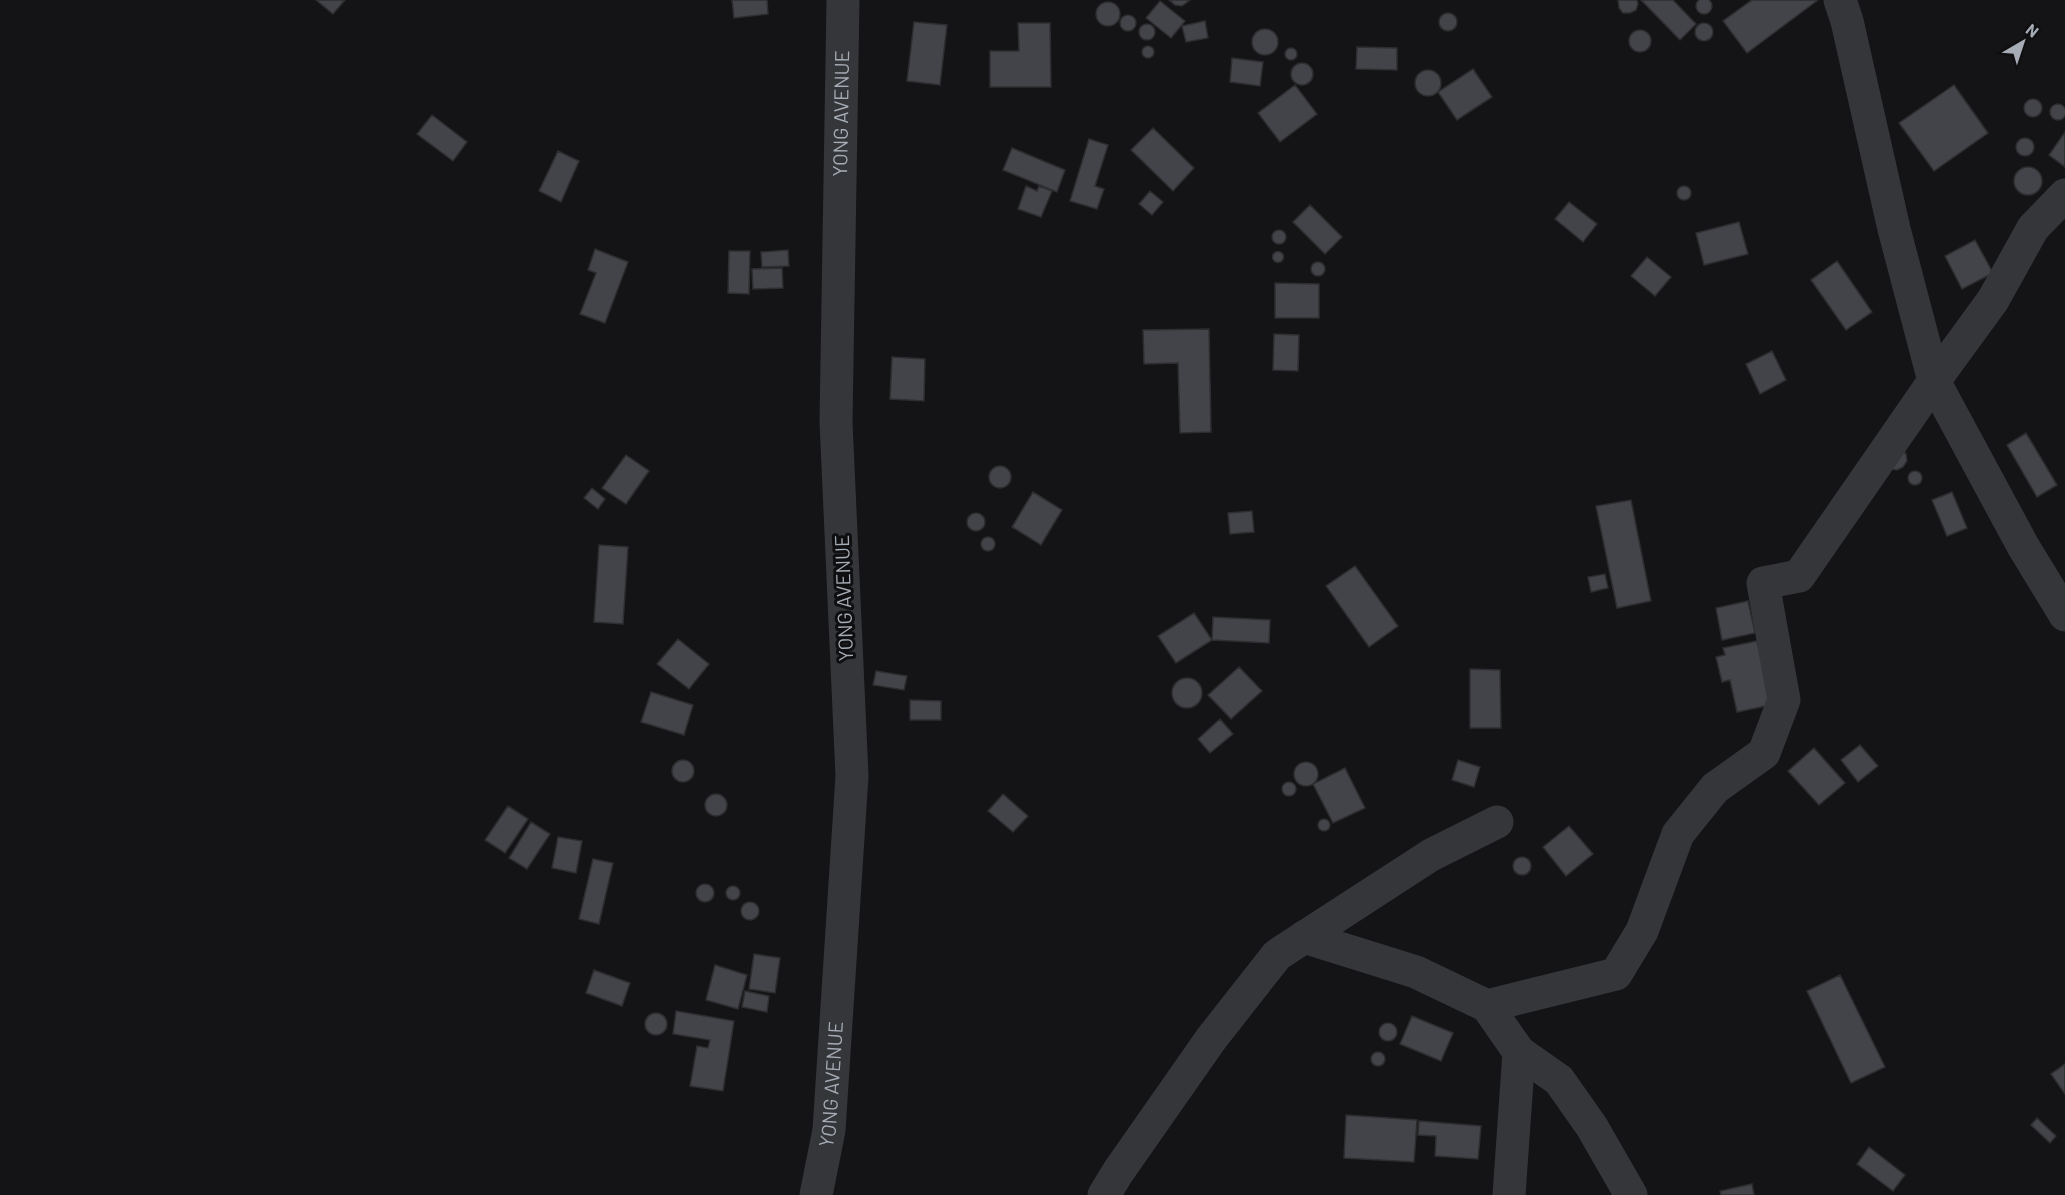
<svg xmlns="http://www.w3.org/2000/svg" width="2065" height="1195" font-family="Barlow,sans-serif">
<rect width="100%" height="100%" fill="#141416"/>
<path fill="#434449" stroke="#2e2e31" stroke-width="1.5" d="M1696 6a8 8 0 1 1 16 0a8 8 0 1 1-16 0Z
M316,0H345L333,14Z
M732,0H767L768,14L734,18Z
M1169,0H1190L1182,6L1175,5Z
M1618,0H1637L1638,4L1636,10L1630,13H1623L1619,8Z
M1641,0H1673L1696,24L1680,40Z
M1752,0H1818L1747,53L1723,21Z
M1160,1L1185,21L1171,38L1146,18Z
M1096 14a12 12 0 1 1 24 0a12 12 0 1 1-24 0Z
M1439 22a9 9 0 1 1 18 0a9 9 0 1 1-18 0Z
M1120 23a8 8 0 1 1 16 0a8 8 0 1 1-16 0Z
M1205,21L1208,38L1186,42L1182,26Z
M914,22L947,25L940,85L907,81Z
M1695 32a9 9 0 1 1 18 0a9 9 0 1 1-18 0Z
M1018,23H1050L1051,87H990V51H1019Z
M1139 32a8 8 0 1 1 16 0a8 8 0 1 1-16 0Z
M1252 42a13 13 0 1 1 26 0a13 13 0 1 1-26 0Z
M1629 41a11 11 0 1 1 22 0a11 11 0 1 1-22 0Z
M1142 52a6 6 0 1 1 12 0a6 6 0 1 1-12 0Z
M1357,47L1397,48V70L1356,69Z
M1285 54a6 6 0 1 1 12 0a6 6 0 1 1-12 0Z
M1232,58L1263,62L1260,86L1230,82Z
M1291 74a11 11 0 1 1 22 0a11 11 0 1 1-22 0Z
M1473,69L1492,97L1457,120L1438,92Z
M1415 83a13 13 0 1 1 26 0a13 13 0 1 1-26 0Z
M1295,85L1317,114L1280,142L1258,113Z
M1954,85L1988,133L1934,171L1899,123Z
M2024 108a9 9 0 1 1 18 0a9 9 0 1 1-18 0Z
M2050 112a8 8 0 1 1 16 0a8 8 0 1 1-16 0Z
M432,115L467,142L453,161L417,134Z
M1153,128L1194,168L1173,191L1131,150Z
M2065,132V167L2049,155Z
M2016 147a9 9 0 1 1 18 0a9 9 0 1 1-18 0Z
M1089,139L1108,145L1095,186L1104,189L1097,209L1070,201Z
M1012,148L1065,170L1057,192L1003,170Z
M558,151L579,161L561,202L539,191Z
M2014 181a14 14 0 1 1 28 0a14 14 0 1 1-28 0Z
M1677 193a7 7 0 1 1 14 0a7 7 0 1 1-14 0Z
M1026,186L1037,191L1039,186L1052,191L1041,217L1018,209Z
M1150,191L1163,202L1152,215L1139,204Z
M1569,202L1597,224L1583,242L1555,219Z
M1310,205L1342,237L1325,254L1293,222Z
M1739,222L1748,254L1704,265L1696,233Z
M1272 237a7 7 0 1 1 14 0a7 7 0 1 1-14 0Z
M1975,240L1993,273L1962,289L1945,256Z
M595,249L628,262L605,323L580,314L596,273L588,270Z
M788,250L789,266L762,267L761,252Z
M729,251H750L749,294L728,293Z
M1272.5 257a5.5 5.5 0 1 1 11 0a5.5 5.5 0 1 1-11 0Z
M1647,257L1671,277L1655,296L1631,276Z
M1837,261L1872,312L1846,330L1811,280Z
M1311 269a7 7 0 1 1 14 0a7 7 0 1 1-14 0Z
M782,268L783,288L753,289L752,269Z
M1275,283L1319,284V318H1275Z
M1209,329L1211,432L1180,433L1178,363L1144,364L1143,330Z
M1274,334L1299,335L1298,371L1273,370Z
M1772,351L1786,380L1760,394L1746,364Z
M892,357L925,359L924,401L890,399Z
M2026,433L2057,485L2037,497L2007,445Z
M1900,449L1906,454L1907,461L1903,467L1897,470L1890,469Z
M626,455L649,471L626,504L602,488Z
M989 477a11 11 0 1 1 22 0a11 11 0 1 1-22 0Z
M1908 478a7 7 0 1 1 14 0a7 7 0 1 1-14 0Z
M592,488L605,499L598,509L584,498Z
M1033,492L1062,510L1041,545L1012,527Z
M1952,492L1967,528L1947,536L1932,500Z
M1631,500L1651,601L1617,608L1596,506Z
M1252,511L1254,532L1230,534L1228,513Z
M967 522a9 9 0 1 1 18 0a9 9 0 1 1-18 0Z
M981 544a7 7 0 1 1 14 0a7 7 0 1 1-14 0Z
M599,545L628,547L623,624L594,622Z
M1355,566L1398,626L1369,647L1326,586Z
M1605,574L1608,588L1591,592L1588,577Z
M1748,601L1755,633L1722,640L1716,608Z
M1194,613L1212,640L1176,663L1158,636Z
M1213,617L1270,620L1269,643L1212,640Z
M678,639L709,664L689,689L657,664Z
M1757,641L1771,705L1737,712L1730,680L1722,682L1716,657L1725,655L1723,648Z
M1239,667L1262,691L1231,719L1208,695Z
M1470,669L1500,670L1501,728H1470Z
M876,671L907,676L904,690L873,685Z
M1172 693a15 15 0 1 1 30 0a15 15 0 1 1-30 0Z
M651,692L693,705L684,735L641,722Z
M910,700L941,701V720H910Z
M1220,719L1233,734L1210,753L1198,739Z
M1860,745L1878,766L1858,782L1841,760Z
M1814,748L1845,783L1819,805L1788,771Z
M1458,760L1480,767L1474,787L1452,780Z
M672 771a11 11 0 1 1 22 0a11 11 0 1 1-22 0Z
M1294 774a12 12 0 1 1 24 0a12 12 0 1 1-24 0Z
M1345,768L1365,808L1333,823L1313,784Z
M1282 789a7 7 0 1 1 14 0a7 7 0 1 1-14 0Z
M705 805a11 11 0 1 1 22 0a11 11 0 1 1-22 0Z
M1003,794L1028,816L1013,832L988,811Z
M508,806L528,819L505,853L485,840Z
M1318 825a6 6 0 1 1 12 0a6 6 0 1 1-12 0Z
M531,822L550,834L527,869L509,858Z
M1569,826L1593,854L1566,876L1543,847Z
M558,837L582,841L576,873L552,868Z
M1513 866a9 9 0 1 1 18 0a9 9 0 1 1-18 0Z
M593,859L613,863L599,924L579,919Z
M696 893a9 9 0 1 1 18 0a9 9 0 1 1-18 0Z
M726 893a7 7 0 1 1 14 0a7 7 0 1 1-14 0Z
M741 911a9 9 0 1 1 18 0a9 9 0 1 1-18 0Z
M754,954L780,958L775,993L749,989Z
M715,965L747,975L738,1009L706,1000Z
M594,970L630,983L622,1006L586,993Z
M1840,975L1885,1067L1851,1083L1807,991Z
M745,991L769,996L767,1012L742,1007Z
M676,1011L734,1021L723,1091L690,1086L697,1046L708,1048L710,1040L673,1034Z
M645 1024a11 11 0 1 1 22 0a11 11 0 1 1-22 0Z
M1412,1016L1453,1033L1441,1061L1400,1044Z
M1379 1032a9 9 0 1 1 18 0a9 9 0 1 1-18 0Z
M1371 1059a7 7 0 1 1 14 0a7 7 0 1 1-14 0Z
M2065,1064V1094L2051,1074Z
M1346,1115L1417,1120L1414,1162L1344,1158Z
M2037,1118L2056,1136L2050,1143L2031,1125Z
M1419,1121L1481,1126L1478,1159L1435,1156L1436,1136L1418,1135Z
M1869,1147L1905,1175L1893,1191L1857,1164Z
M1752,1184L1754,1195H1721L1720,1191Z"/>
<g fill="none" stroke-linecap="round" stroke-linejoin="round">
<g stroke="#35363a" stroke-width="33">
<path d="M1840,0L1847,21L1894,229L1934,381L2023,546L2065,615"/>
<path d="M1304,937L1416,972L1487,1006L1519,1052L1509,1195"/>
<path d="M1487,1006L1616,974L1642,931L1678,834L1715,788L1764,753L1784,700L1763,583L1799,576L1934,381L1993,300L2033,228L2065,195"/>
<path d="M1519,1052L1559,1080L1592,1127L1631,1195"/>
<path id="s1" d="M816,1195L829,1130L852,776L836,422L843,0"/>
<path d="M1104,1195L1118,1172L1211,1039L1277,955L1431,855L1497,822"/>
</g>
</g>
<g text-anchor="middle" stroke-width="6" stroke-linejoin="round" paint-order="stroke">
<g font-size="20" fill="#a6acb5" stroke="#0f0f11">
<text dy="7" stroke="none"><textPath href="#s1" startOffset="1084">YONG AVENUE</textPath></text>
<text transform="translate(844 598) rotate(-92)" y="7">YONG AVENUE</text>
<text dy="7" stroke="none"><textPath href="#s1" startOffset="112">YONG AVENUE</textPath></text>
</g>
</g>
<g transform="translate(2023 42) rotate(39)" stroke="#0f0f11" stroke-width="4.5" paint-order="stroke">
<path d="M0-4.5L10 22L0 15L-10 22Z" fill="#a6acb5"/>
<text y="-9" font-size="16" font-weight="bold" text-anchor="middle" fill="#a6acb5">N</text>
</g>
</svg>
